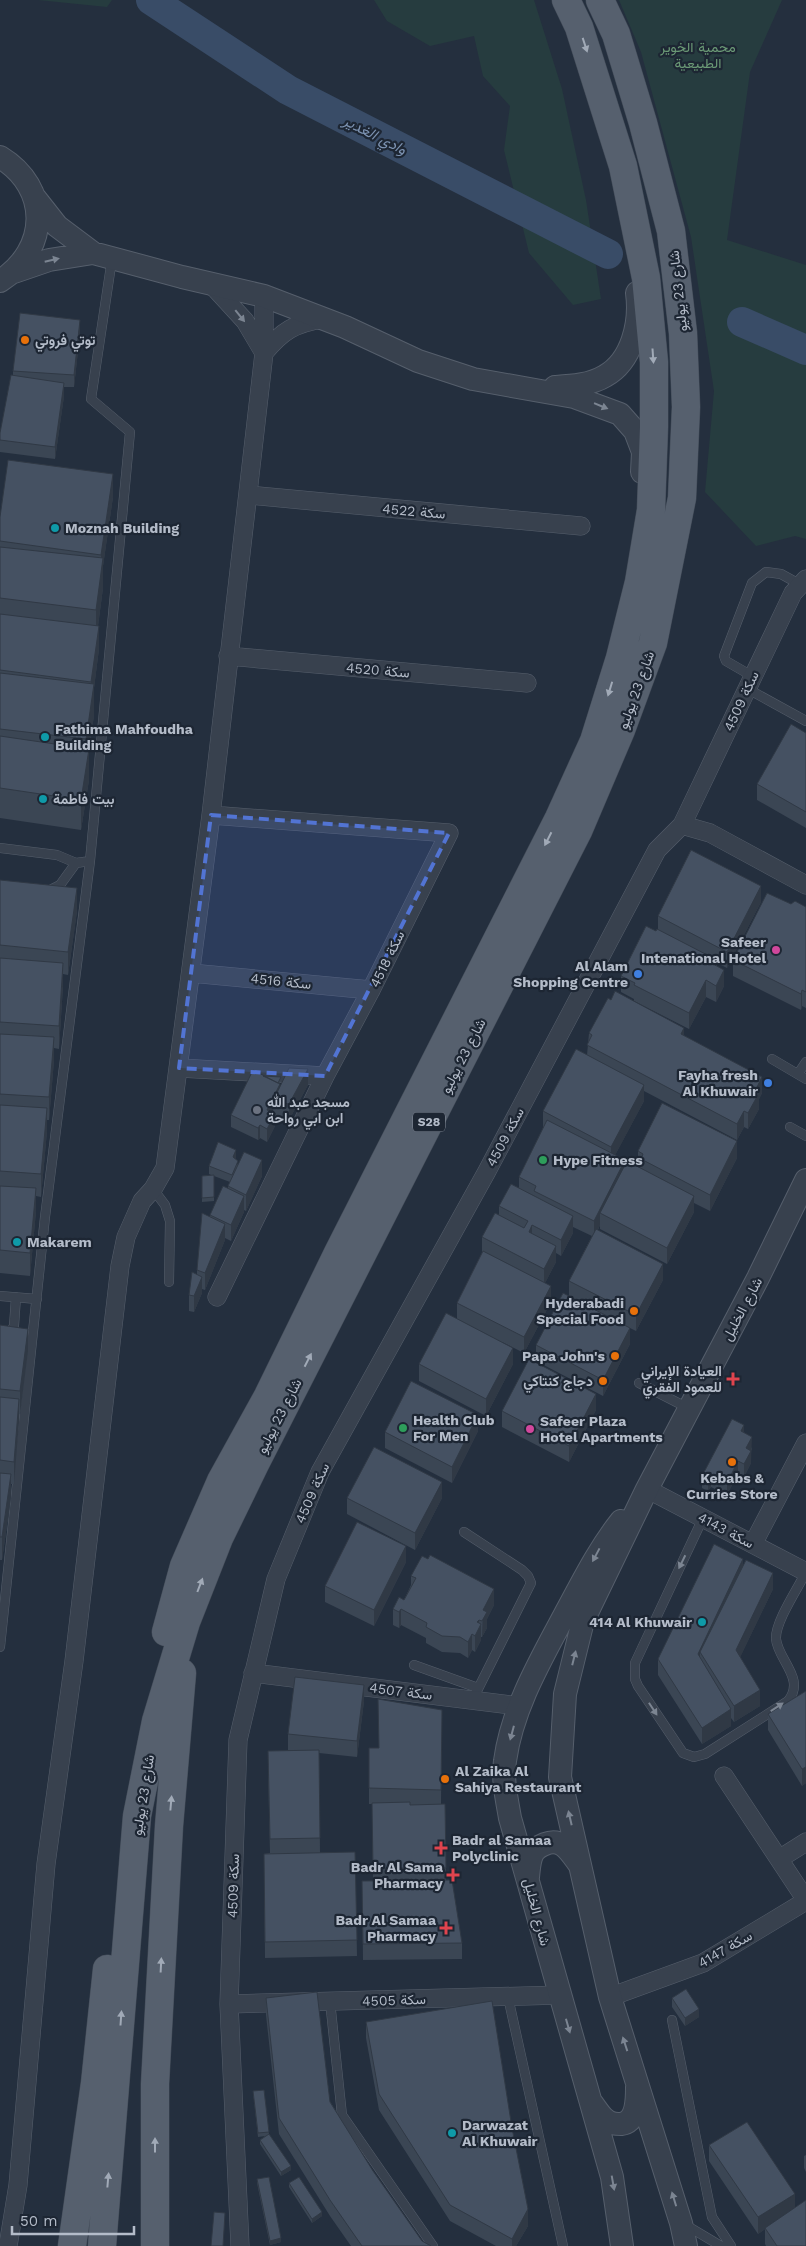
<svg xmlns="http://www.w3.org/2000/svg" width="806" height="2246" font-family="'Work Sans',Vazirmatn,sans-serif">
<rect width="100%" height="100%" fill="#242f3e"/>
<path fill="#263c3f" d="M38,0H112L107,7Z
M374,0H534L562,89L586,200L601,299L573,305L529,253L504,150L510,106L483,76L474,36L430,46L387,21Z
M619,0H782L750,72L727,240L806,265V539L795,536L756,546L705,492L714,391L691,237L641,52Z"/>
<g fill="none" stroke-linecap="round" stroke-linejoin="round">
<path stroke="#394c67" stroke-width="30" d="M151,0L288,90L608,254
M742,322L806,350"/>
<defs>
<path id="service" d="M752,676L726,661L724,656L752,583L766,572L781,574L801,585
M746,688L806,721
M0,848L57,855L76,863L90,861
M50,890L60,885L76,863
M772,1059L806,1079
M798,1074L806,1062
M790,1127L806,1136
M153,1189L165,1205L170,1221L169,1282
M0,1296L37,1299
M0,1334L10,1332L14,1326L16,1297
M639,1383L688,1408
M703,1518L635,1663V1679L638,1686L683,1753L694,1757L705,1754L788,1701C806,1679 778,1660 776,1639C775,1622 798,1588 806,1572
M464,1532L522,1570L528,1576L531,1583L473,1699
M0,1647L45,1217L90,861L130,432L91,399L112,259
M414,1665L478,1688
M508,1997L563,2246
M330,2001L342,2115L433,2246
M672,2020L712,2217L731,2246
M684,2224L721,2246"/>
<path id="minor" d="M211,284L245,321L264,353C282,331 295,323 323,319
M248,495L581,526
M228,656L527,683
M211,815L449,833L371,990L325,1076L217,1297
M682,825L710,833L806,885
M191,973L371,990
M179,1068L325,1076
M647,1489L806,1572
M753,1544L806,1443
M253,1673L519,1706
M724,1776L806,1900
M779,1859L806,1842
M610,1997L703,1963L806,1901
M229,2004L560,1995
M8,2246L18,2185L46,1864L74,1661L120,1266L126,1237L142,1201L153,1189L165,1168L211,815L264,353V296
M240,2246L229,2004L238,1740L276,1579L320,1472L486,1173L657,850L682,825L793,593L806,579"/>
<path id="tertiary" d="M0,157C51,188 49,250 0,281
M35,198L57,226L93,253L182,277L264,296L345,327L418,361L473,379L574,397L620,414L635,431L643,452L642,472
M14,272L49,260L93,253
M555,387C571,386 590,385 605,376C632,361 641,323 637,293
M621,1521C598,1550 582,1583 564,1616C540,1661 512,1709 505,1761C502,1779 507,1800 510,1818L612,2177L622,2246
M528,1877C529,1869 529,1860 533,1853C536,1848 540,1846 545,1844C562,1837 570,1852 579,1864
M591,2102C596,2108 600,2116 606,2120C611,2124 616,2124 621,2124C637,2122 637,2100 637,2088
M686,2246L681,2223L610,1997L560,1777L565,1694L583,1621L647,1489L758,1278L806,1180"/>
<path id="primary" d="M166,1632L184,1566L221,1481L268,1396L338,1253L559,818L594,741L620,658L639,582L651,510L654,427V362L646,278L623,166L579,27L566,0
M72,2246L95,2083L107,1969
M102,2246L137,1816L156,1721L186,1622L219,1538L255,1464L578,831L621,730L653,643L682,498L686,407L683,333L671,231L643,123L616,34L600,0
M155,2246V2084L169,1826L182,1673"/>
</defs>
<use href="#service" stroke="#565f6c" stroke-width="10"/>
<use href="#minor" stroke="#565f6c" stroke-width="19"/>
<use href="#tertiary" stroke="#565f6c" stroke-width="24"/>
<use href="#primary" stroke="#414a57" stroke-width="29"/>
<use href="#service" stroke="#38414e" stroke-width="9"/>
<use href="#minor" stroke="#38414e" stroke-width="18"/>
<use href="#tertiary" stroke="#38414e" stroke-width="22"/>
<use href="#primary" stroke="#56606e" stroke-width="28"/>
</g>
<path fill="#3b4654" d="M80,333L74,387H64V396L55,459L0,452V433L13,375V371Z
M113,497L103,566V588L98,626L99,649L94,688V715L89,750V780L81,830L0,818V517Z
M806,733V828L757,800V784Z
M0,880L77,911L68,975L63,974V986L59,1049L54,1048V1060L49,1120H47V1131L41,1197L36,1196V1211L30,1276L0,1273Z
M761,902L727,968L717,963V967L724,986L716,1002L706,997L689,1029L634,1001V999L621,992V976L658,930V916Z
M791,904L806,907V1008L802,1006L801,1010L733,976V960Z
M589,1033L684,1036L762,1093L759,1099V1109L748,1129L744,1127L737,1140L644,1091V1101L615,1155L625,1165L638,1167V1151L737,1158L710,1211L694,1203V1212L667,1264L600,1229V1225L598,1230L663,1280L636,1331L630,1328V1344L603,1396L536,1361V1345L569,1296V1281L592,1236L573,1227V1233L561,1256L556,1253V1262L545,1283L551,1302L524,1353L502,1342L513,1364L486,1416L419,1381V1364L457,1318V1303L482,1253V1237L499,1215V1206L519,1188V1177L544,1128L543,1127V1111L587,1055Z
M263,1076L281,1081L279,1084L280,1086L308,1085L289,1120L275,1118V1126L267,1142L260,1138L258,1140L231,1127V1115Z
M236,1158L235,1159L238,1165L262,1176L246,1211L244,1210V1212L231,1241L225,1238V1240L205,1290L202,1289V1293L194,1312L189,1311V1295L197,1274V1270L210,1215L228,1189V1186L230,1182L214,1176V1201L202,1202V1176L211,1175L209,1174V1166Z
M0,1325L28,1351L20,1414H19L14,1484H11V1497L2,1560H0Z
M596,1410L569,1462L502,1427V1411Z
M478,1431L452,1483L385,1448V1432Z
M744,1433L752,1449L751,1451V1463L744,1477L738,1473L727,1495L711,1487L708,1491L702,1488V1476Z
M347,1498H442L415,1550L347,1514Z
M406,1562L374,1626L325,1602V1586Z
M743,1565L773,1589L740,1657L760,1706L734,1722L731,1718V1726L702,1744L658,1675V1659Z
M411,1576L494,1605L487,1619V1628L482,1637H481V1640L475,1652L472,1650L468,1658L460,1653L442,1652L426,1643V1638L401,1625L399,1628L393,1625V1609L404,1600L411,1585Z
M806,1691V1783L802,1786L768,1730V1714Z
M364,1701L357,1757L319,1753L320,1853L355,1852L357,1956L265,1958L264,1854L270,1853L268,1767L299,1751L288,1750V1734Z
M442,1710L441,1804H445L446,1880L462,1943V1959L363,1960L362,1881H373L372,1804H369V1748H379Z
M266,1998L373,2171L422,2241L431,2246H351L330,2216L279,2134L266,2015Z
M672,1998L699,2017L685,2026L672,2007Z
M366,2022L528,2226L516,2246H496L450,2221L379,2110L366,2038Z
M264,2090L269,2134L291,2170L281,2176L260,2144V2140L265,2136L258,2137L253,2091Z
M709,2145L795,2207L806,2246H766L765,2244V2229L758,2234L709,2161Z
M806,2155V2172L804,2168V2156Z
M257,2179L281,2242L270,2245L257,2183Z
M289,2183L322,2216L312,2223L289,2187Z"/>
<path fill="#303945" d="M80,320V333L74,387V375Z
M64,383V396L55,459V447Z
M113,474V497L103,566V588L96,641V610L101,571V555Z
M99,626V649L94,688V715L89,750V780L81,830V800L86,766V739L91,701V682Z
M761,886V902L727,968V952Z
M77,888V911L68,975V952Z
M63,963V986L59,1049V1026Z
M724,970V986L716,1002V986Z
M706,980V997L689,1029V1013Z
M802,990V1006L801,1010V994Z
M684,1028V1044L681,1034Z
M54,1037V1060L49,1120V1097Z
M308,1069V1085L289,1120V1104Z
M762,1077V1093L759,1099V1109L748,1129V1113L755,1091Z
M280,1084V1097L273,1101V1111L267,1123V1110Z
M644,1085V1101L611,1163V1147Z
M47,1108V1131L41,1197V1174Z
M744,1111V1127L737,1140V1124Z
M275,1114V1126L267,1142V1129Z
M260,1125V1138L258,1140V1128Z
M737,1141V1158L710,1211V1195Z
M236,1150V1158L233,1166V1157Z
M262,1160V1176L246,1211V1195Z
M625,1160V1176L600,1213V1225L594,1237V1221Z
M36,1188V1211L30,1276V1253Z
M244,1196V1212L231,1241V1225Z
M694,1196V1212L667,1264V1248Z
M573,1216V1233L561,1256V1240Z
M225,1224V1240L205,1290V1273Z
M532,1225V1241L529,1232Z
M556,1246V1262L544,1285V1269Z
M663,1264V1280L636,1331V1315Z
M202,1277V1293L194,1312V1296Z
M551,1286V1302L524,1353V1337Z
M630,1328V1344L603,1396V1380Z
M28,1329V1351L20,1414V1391Z
M513,1348V1364L486,1416V1399Z
M596,1394V1410L569,1462V1446Z
M19,1399V1422L14,1484V1462Z
M478,1415V1431L452,1483V1467Z
M744,1425V1438L741,1431Z
M752,1437L751,1463L744,1477V1464L746,1448Z
M738,1461V1473L727,1495V1483Z
M11,1474V1497L2,1560V1537Z
M711,1475V1487L708,1491V1479Z
M442,1482V1498L415,1550V1533Z
M406,1546V1562L374,1626V1610Z
M743,1559V1575L700,1652V1665L698,1654Z
M773,1573V1589L736,1666V1650Z
M494,1589V1605L487,1619V1628L482,1637L483,1610Z
M401,1609V1625L399,1628V1612Z
M479,1620V1629L481,1624V1640L475,1652V1636L477,1622Z
M472,1634V1650L468,1658V1642Z
M364,1685V1701L357,1757V1741Z
M760,1690V1706L734,1722V1706Z
M731,1709V1726L702,1744V1728Z
M806,1767V1783L802,1786V1769Z
M699,2009V2017L685,2026V2018Z
M291,2166V2170L281,2176V2172Z
M795,2194V2210L765,2228V2229L758,2234V2217Z
M528,2209V2226L516,2246H512V2239Z
M322,2212V2216L312,2223V2219Z
M281,2238V2242L270,2245V2241Z"/>
<path fill="#455162" stroke="#303945" d="M20,313L80,320L74,375L13,371Z
M11,375L64,383L55,447L0,440V433Z
M8,460L113,474L101,555L0,541V517Z
M0,547L103,558L96,610L0,598Z
M0,614L99,626L91,682L0,670Z
M0,673L94,684L86,739L0,729Z
M791,724L806,733V812L757,784Z
M0,736L89,749L81,800L0,788Z
M691,850L761,886L727,952L658,916Z
M0,880L77,888L68,952L0,945Z
M767,893L791,904L795,901L806,907V992L802,990L801,994L733,960Z
M646,926L656,931L657,929L717,960L715,965L724,970L716,986L706,980L689,1013L634,985L635,983L621,976Z
M0,958L63,963L59,1026L0,1022Z
M615,991L684,1028L681,1034L762,1077L755,1091L759,1093L748,1113L744,1111L737,1124L587,1045L592,1035L589,1033L608,998L611,1000Z
M0,1034L54,1037L49,1097L0,1094Z
M576,1049L644,1085L611,1147L543,1111Z
M289,1068L308,1069L289,1104L273,1101Z
M253,1070L280,1084L267,1110L275,1114L267,1129L260,1125L258,1128L231,1115Z
M263,1076L281,1077L278,1083Z
M662,1103L737,1141L710,1195L641,1159L643,1154L638,1151Z
M0,1105L47,1108L41,1174L0,1171Z
M547,1120L625,1160L594,1221L534,1191L536,1186L519,1177Z
M218,1142L236,1150L233,1157L238,1161L232,1175L209,1166Z
M244,1152L262,1160L246,1195L228,1186Z
M627,1161L694,1196L667,1248L600,1213Z
M214,1175V1197L202,1198V1176Z
M511,1184L573,1216L561,1240L532,1225L529,1232L556,1246L544,1269L482,1237L495,1213L524,1228L528,1221L499,1206Z
M0,1186L36,1188L30,1253L0,1250Z
M223,1186L244,1196L231,1225L210,1215Z
M202,1213L225,1224L205,1273L197,1270Z
M596,1229L663,1264L636,1315L569,1281Z
M483,1251L551,1286L524,1337L457,1303Z
M192,1272L202,1277L194,1296L189,1295Z
M563,1293L630,1328L603,1380L536,1345Z
M446,1313L513,1348L486,1399L419,1364Z
M0,1325L28,1329L20,1391L0,1389Z
M529,1359L596,1394L569,1446L502,1411Z
M411,1381L478,1415L452,1467L385,1432Z
M0,1397L19,1399L14,1462L0,1460Z
M732,1419L744,1425L741,1431L752,1437L746,1448L751,1451L744,1464L738,1461L727,1483L711,1475L708,1479L702,1476Z
M374,1447L442,1482L415,1533L347,1498Z
M0,1473L11,1474L2,1537H0Z
M357,1522L406,1546L374,1610L325,1586Z
M714,1544L743,1559L698,1654L731,1709L702,1728L658,1659Z
M430,1555L494,1589L483,1610L487,1612L482,1621L479,1620L477,1622L481,1624L475,1636L472,1634L468,1642L460,1637L442,1636L426,1627L427,1623L401,1609L399,1612L393,1609L399,1597L404,1600L416,1578L411,1576L422,1556L428,1559Z
M746,1560L773,1573L736,1650L760,1690L734,1706L700,1652Z
M295,1677L364,1685L357,1741L288,1734Z
M806,1691V1767L802,1769L768,1714Z
M378,1699L442,1710L441,1790L369,1788V1748H379Z
M319,1750L320,1838L270,1839L268,1751Z
M410,1802V1805L445,1804L446,1868H373L372,1803Z
M355,1852L357,1940L265,1942L264,1854Z
M452,1880L462,1943L363,1944L362,1881Z
M686,1989L699,2009L685,2018L672,1998Z
M317,1992L330,2102L373,2171L422,2241L431,2246H362L330,2200L279,2118L266,1998Z
M492,2001L512,2128L528,2209L512,2239L450,2205L379,2094L366,2022Z
M264,2090L269,2132L258,2133L253,2091Z
M747,2122L795,2194L758,2217L709,2145Z
M269,2134L291,2166L281,2172L260,2140Z
M269,2177L281,2238L270,2241L257,2179Z
M299,2177L322,2212L312,2219L289,2183Z
M806,2200V2246H777L765,2228Z
M214,2212L225,2213L223,2246H211Z"/>
<defs><path id="oneway-solid" d="M-6-.8H1V-3.2L6.5 0L1 3.2V.8H-6Z" transform="scale(1.25)"/></defs>
<g fill="#a1aab7">
<use href="#oneway-solid" transform="translate(585 45) rotate(72)"/>
<use href="#oneway-solid" transform="translate(653 356) rotate(86)"/>
<use href="#oneway-solid" transform="translate(610 689) rotate(107)"/>
<use href="#oneway-solid" transform="translate(548 839) rotate(117)"/>
<use href="#oneway-solid" transform="translate(308 1360) rotate(-63)"/>
<use href="#oneway-solid" transform="translate(200 1585) rotate(-69)"/>
<use href="#oneway-solid" transform="translate(171 1803) rotate(-85)"/>
<use href="#oneway-solid" transform="translate(161 1965) rotate(-87)"/>
<use href="#oneway-solid" transform="translate(121 2018) rotate(-86)"/>
<use href="#oneway-solid" transform="translate(155 2145) rotate(-90)"/>
<use href="#oneway-solid" transform="translate(108 2180) rotate(-85)"/>
</g>
<g fill="#7c8592">
<use href="#oneway-solid" transform="translate(52 260) rotate(-13)"/>
<use href="#oneway-solid" transform="translate(240 316) rotate(51)"/>
<use href="#oneway-solid" transform="translate(601 406) rotate(22)"/>
<use href="#oneway-solid" transform="translate(596 1555) rotate(118)"/>
<use href="#oneway-solid" transform="translate(682 1562) rotate(116)"/>
<use href="#oneway-solid" transform="translate(574 1658) rotate(-76)"/>
<use href="#oneway-solid" transform="translate(777 1707) rotate(-33)"/>
<use href="#oneway-solid" transform="translate(653 1709) rotate(57)"/>
<use href="#oneway-solid" transform="translate(512 1733) rotate(105)"/>
<use href="#oneway-solid" transform="translate(570 1818) rotate(-103)"/>
<use href="#oneway-solid" transform="translate(568 2026) rotate(74)"/>
<use href="#oneway-solid" transform="translate(625 2044) rotate(-108)"/>
<use href="#oneway-solid" transform="translate(613 2183) rotate(80)"/>
<use href="#oneway-solid" transform="translate(674 2199) rotate(-107)"/>
</g>
<path fill="#5274d3" fill-opacity="0.2" stroke="#5274d3" stroke-width="4" stroke-dasharray="10 6" stroke-linejoin="round" d="M211,815L449,833L325,1076L179,1068Z"/>
<g fill="#e8710a" stroke="#1d2633" stroke-width="2">
<circle cx="25" cy="340" r="5"/>
<circle cx="634" cy="1311" r="5"/>
<circle cx="615" cy="1356" r="5"/>
<circle cx="603" cy="1381" r="5"/>
<circle cx="732" cy="1462" r="5"/>
<circle cx="445" cy="1779" r="5"/>
</g>
<g fill="#0f9aa8" stroke="#1d2633" stroke-width="2">
<circle cx="55" cy="528" r="5"/>
<circle cx="45" cy="737" r="5"/>
<circle cx="43" cy="799" r="5"/>
<circle cx="17" cy="1242" r="5"/>
<circle cx="702" cy="1622" r="5"/>
<circle cx="452" cy="2133" r="5"/>
</g>
<g fill="#d1479c" stroke="#1d2633" stroke-width="2">
<circle cx="776" cy="950" r="5"/>
<circle cx="530" cy="1429" r="5"/>
</g>
<g fill="#3f7fe0" stroke="#1d2633" stroke-width="2">
<circle cx="638" cy="974" r="5"/>
<circle cx="768" cy="1083" r="5"/>
</g>
<circle fill="#6b7280" stroke="#1d2633" stroke-width="2" cx="257" cy="1110" r="5"/>
<g fill="#2e9e5b" stroke="#1d2633" stroke-width="2">
<circle cx="543" cy="1160" r="5"/>
<circle cx="403" cy="1428" r="5"/>
</g>
<g fill="#e0444e" stroke="#1d2633" stroke-width="2">
<path d="M730.5 1371.5h5v5h5v5h-5v5h-5v-5h-5v-5h5z"/>
<path d="M438.5 1840.5h5v5h5v5h-5v5h-5v-5h-5v-5h5z"/>
<path d="M450.5 1867.5h5v5h5v5h-5v5h-5v-5h-5v-5h5z"/>
<path d="M443.5 1920.5h5v5h5v5h-5v5h-5v-5h-5v-5h5z"/>
</g>
<g text-anchor="middle" stroke-width="4.5" stroke-linejoin="round" paint-order="stroke">
<rect fill="#1d2633" stroke="#878f9c" stroke-width="1" x="413" y="1112.5" width="32" height="19" rx="4"/>
<g font-size="12" font-weight="bold" fill="#b4bcc9">
<text x="429" y="1126">S28</text>
</g>
<g font-size="14" fill="#6b9a76" stroke="#1d2633">
<text x="698" y="52">محمية الخوير<tspan x="698" dy="16">الطبيعية</tspan></text>
</g>
<g font-size="14" fill="#b4bcc9" stroke="#1d2633">
<text transform="translate(678 291) rotate(-96)" y="5">شارع 23 يوليو</text>
<text transform="translate(414 511) rotate(5)" y="5">سكة 4522</text>
<text transform="translate(378 670) rotate(5)" y="5">سكة 4520</text>
<text transform="translate(636 690) rotate(-70)" y="5">شارع 23 يوليو</text>
<text transform="translate(741 701) rotate(-65)" y="5">سكة 4509</text>
<text transform="translate(387 959) rotate(-64)" y="5">سكة 4518</text>
<text transform="translate(281 981) rotate(6)" y="5">سكة 4516</text>
<text transform="translate(463 1056) rotate(-63)" y="5">شارع 23 يوليو</text>
<text transform="translate(505 1137) rotate(-62)" y="5">سكة 4509</text>
<text transform="translate(742 1309) rotate(-62)" y="5">شارع الخليل</text>
<text transform="translate(279 1416) rotate(-63)" y="5">شارع 23 يوليو</text>
<text transform="translate(312 1493) rotate(-66)" y="5">سكة 4509</text>
<text transform="translate(726 1530) rotate(28)" y="5">سكة 4143</text>
<text transform="translate(401 1691) rotate(7)" y="5">سكة 4507</text>
<text transform="translate(143 1795) rotate(-81)" y="5">شارع 23 يوليو</text>
<text transform="translate(233 1886) rotate(-88)" y="5">سكة 4509</text>
<text transform="translate(537 1912) rotate(75)" y="5">شارع الخليل</text>
<text transform="translate(725 1949) rotate(-30)" y="5">سكة 4147</text>
<text transform="translate(394 2000) rotate(-2)" y="5">سكة 4505</text>
</g>
<g font-size="14" font-weight="bold" fill="#b4bcc9" stroke="#1d2633" text-anchor="start">
<text x="35" y="345">توتي فروتي</text>
<text x="65" y="533">Moznah Building</text>
<text x="55" y="734">Fathima Mahfoudha<tspan x="55" dy="16">Building</tspan></text>
<text x="53" y="804">بيت فاطمة</text>
<text x="766" y="947" text-anchor="end">Safeer<tspan x="766" dy="16">Intenational Hotel</tspan></text>
<text x="628" y="971" text-anchor="end">Al Alam<tspan x="628" dy="16">Shopping Centre</tspan></text>
<text x="758" y="1080" text-anchor="end">Fayha fresh<tspan x="758" dy="16">Al Khuwair</tspan></text>
<text x="267" y="1107">مسجد عبد الله<tspan x="267" dy="16">ابن ابي رواحة</tspan></text>
<text x="553" y="1165">Hype Fitness</text>
<text x="27" y="1247">Makarem</text>
<text x="624" y="1308" text-anchor="end">Hyderabadi<tspan x="624" dy="16">Special Food</tspan></text>
<text x="605" y="1361" text-anchor="end">Papa John's</text>
<text x="722" y="1376" text-anchor="end">العيادة الإيراني<tspan x="722" dy="16">للعمود الفقري</tspan></text>
<text x="593" y="1386" text-anchor="end">دجاج كنتاكي</text>
<text x="413" y="1425">Health Club<tspan x="413" dy="16">For Men</tspan></text>
<text x="540" y="1426">Safeer Plaza<tspan x="540" dy="16">Hotel Apartments</tspan></text>
<text x="732" y="1483" text-anchor="middle">Kebabs &amp;<tspan x="732" dy="16">Curries Store</tspan></text>
<text x="692" y="1627" text-anchor="end">414 Al Khuwair</text>
<text x="455" y="1776">Al Zaika Al<tspan x="455" dy="16">Sahiya Restaurant</tspan></text>
<text x="452" y="1845">Badr al Samaa<tspan x="452" dy="16">Polyclinic</tspan></text>
<text x="443" y="1872" text-anchor="end">Badr Al Sama<tspan x="443" dy="16">Pharmacy</tspan></text>
<text x="436" y="1925" text-anchor="end">Badr Al Samaa<tspan x="436" dy="16">Pharmacy</tspan></text>
<text x="462" y="2130">Darwazat<tspan x="462" dy="16">Al Khuwair</tspan></text>
</g>
<g font-size="15" font-style="italic" fill="#7c92b1" stroke="#1d2633">
<text transform="translate(375 135) rotate(27)" y="5">وادي الغدير</text>
</g>
</g>
<path d="M12 2226v8h122v-8" fill="none" stroke="#b4bcc9" stroke-width="2.5"/>
<text x="20" y="2226" font-size="15" fill="#b4bcc9" stroke="#1d2633" stroke-width="4" paint-order="stroke">50 m</text>
</svg>
